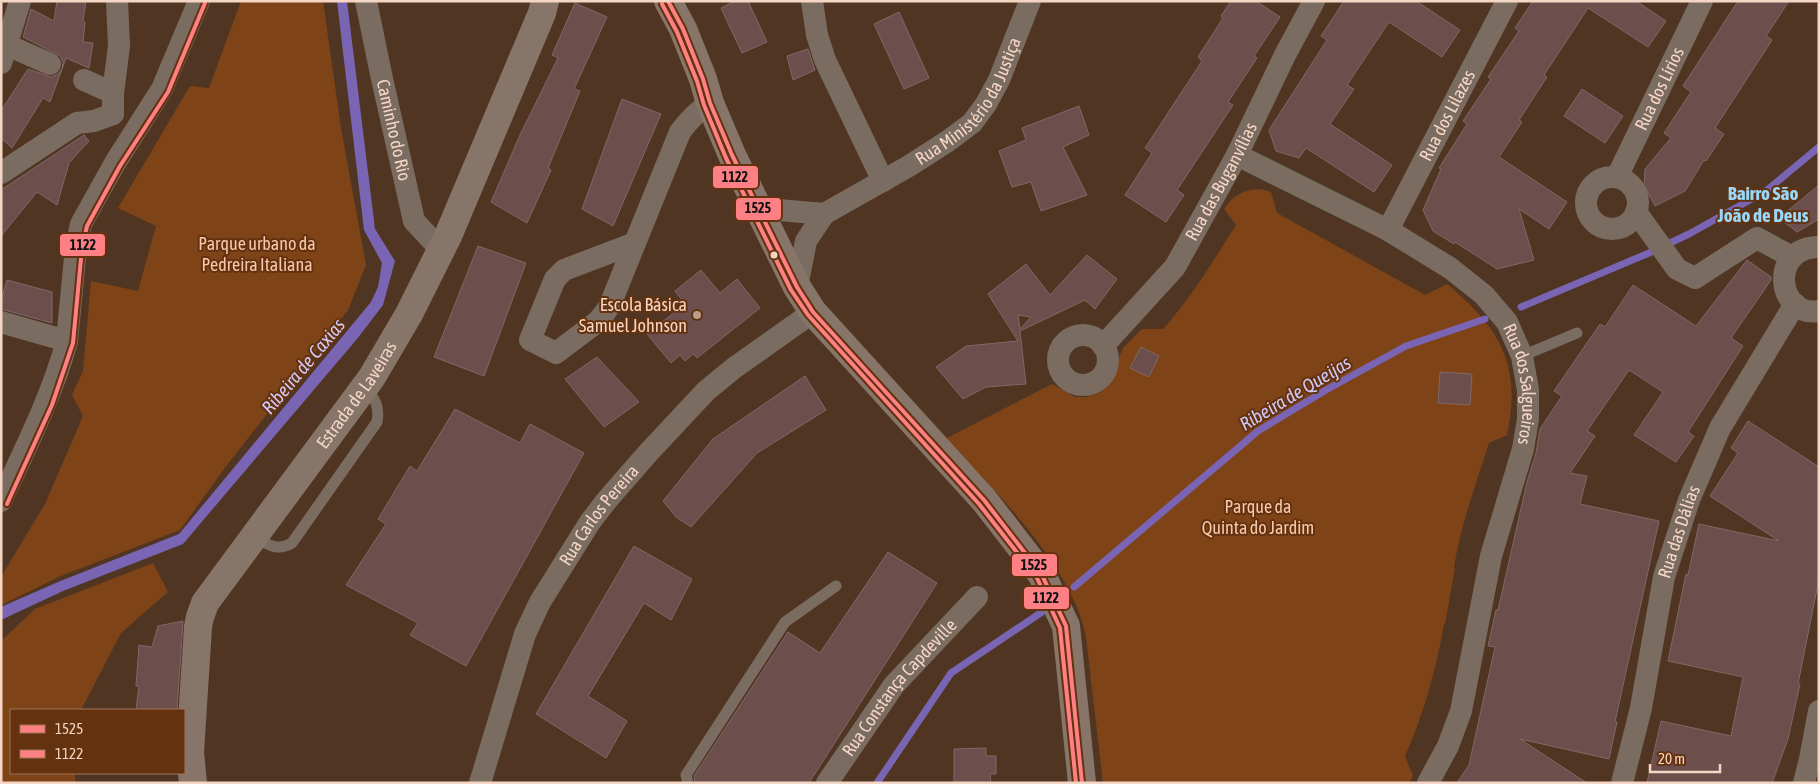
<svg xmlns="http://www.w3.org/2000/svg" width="1820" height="784" font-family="'Asap Condensed',sans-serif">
<rect width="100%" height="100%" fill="#503622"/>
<path fill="#7f4318" d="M241,1H323L341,128L366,265L348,310L224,469L180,530L61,576L1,605V577L45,504L83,416L72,395L83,371L91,281L138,291L156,226L118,208L190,86L209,88Z
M1260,189L1271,192L1277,213L1425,295L1447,284C1500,328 1522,365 1507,435L1489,443C1476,484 1461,524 1454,567L1455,568L1445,624H1444C1436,670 1424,713 1405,756L1413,776L1409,783H1103L1086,637C1074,569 993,487 945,439L1052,384L1075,397H1087L1101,392L1109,382L1123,348L1142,329H1163C1192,297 1213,261 1236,225L1224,209C1233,195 1244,190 1260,189Z
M153,563L168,592L121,633L81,710H11V773H75V783H1V641L35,609Z"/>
<path fill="#7a65b5" d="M337,1H347L375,229L395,261L383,305L357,339L183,544L63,591L1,620V607L58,582L179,534L371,302L378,287L382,263L364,230Z"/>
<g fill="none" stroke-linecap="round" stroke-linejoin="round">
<path stroke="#7a65b5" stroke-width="7" d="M1521,307L1649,253L1689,234L1766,191L1819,147
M1074,587L1258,431L1326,390L1406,346L1485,319
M877,783L951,673L1042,612"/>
</g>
<path fill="#6c4e4d" stroke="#806865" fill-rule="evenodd" d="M57,1H86L83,21L85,22L83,42L93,43L89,68L66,58L50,102L43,98L12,148L1,138V111L28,69L51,77L58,74L62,69L63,62L60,56L23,37L31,9L54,21Z
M735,1H748L767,42L742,53L721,8Z
M1231,1H1256L1280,17L1254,56L1257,58L1228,102L1233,105L1177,190L1184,195L1166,222L1125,195L1152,153L1145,148L1202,61L1198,57L1223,18L1221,16Z
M1344,1H1416L1460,30L1442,57L1389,22L1347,85L1354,89L1330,124L1392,165L1374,192L1306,148L1299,158L1276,151L1269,130L1327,40L1321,36Z
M1533,1H1636L1666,21L1648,47L1588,8L1544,75L1547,77L1519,120L1522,122L1499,157L1567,202L1549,229L1519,209L1534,260L1497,269L1455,242L1454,244L1433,231L1423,210L1441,169L1439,168L1467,124L1463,121L1491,79L1488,77L1519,31L1515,28Z
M1738,1H1789L1766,36L1772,40L1715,128L1724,134L1706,161L1704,160L1685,191L1655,206L1644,185L1645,169L1671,138L1664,133L1691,92L1683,86Z
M575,3L607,17L574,89L580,91L548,168L551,170L527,223L491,202L520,135L558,58L552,55Z
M899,12L929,78L904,89L874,24Z
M808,49L815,70L793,80L787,56Z
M1582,89L1623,116L1605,143L1564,116Z
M622,99L661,114L613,226L582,209Z
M1079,106L1089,135L1063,147L1087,195L1041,211L1031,182L1012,187L999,151L1026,140L1022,128Z
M84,135L89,141L69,163L57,205L37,192L1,236V190Z
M1819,185V219L1797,232L1779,218Z
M478,246L526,263L484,376L434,357Z
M1087,255L1117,279L1095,309L1085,300L1020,331L1026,384L986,387L963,399L936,367L966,346L1018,341L988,294L1026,264L1050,295ZM1018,315L1031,317L1020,329Z
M1747,260L1771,277V280L1731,338L1743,346L1688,432L1694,436L1676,462L1634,435L1663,392L1629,370L1587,431L1595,436L1570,473L1587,476L1580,504L1659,521L1615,722H1617L1609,759L1520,739L1587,783H1457L1469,765L1495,647L1488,646L1496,610H1498L1527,482L1536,453L1540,429L1562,396L1554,391L1600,324L1605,327L1633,285L1696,326Z
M701,270L720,293L737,279L760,308L697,358L693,354L685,361L680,355L671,363L647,334L685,304L675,291Z
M7,280L52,292V323L1,309V301Z
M1141,347L1159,356L1149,377L1130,368Z
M597,357L639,402L604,427L565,379Z
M1440,372L1472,374L1470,405L1438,403Z
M805,376L826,410L757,453L691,527L676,517L663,501L713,439Z
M455,409L520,443L530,424L584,453L466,666L410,635L418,623L346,585L386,524L378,519L410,466L417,471Z
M1748,421L1819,467V579L1798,684H1800L1788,739L1772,783H1647L1661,721L1731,736L1743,677L1668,661L1686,574L1688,575L1699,524L1779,541L1710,496L1738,453L1731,448Z
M634,546L692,579L671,620L644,603L588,696L627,721L606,758L536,714Z
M888,552L937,583L809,783H695L694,776L788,632L820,653Z
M183,621L177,710H136L139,686H136L139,645L152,647L158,626Z
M986,748V756H996V774H990L991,783H954V749Z"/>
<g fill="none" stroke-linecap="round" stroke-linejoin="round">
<path stroke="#7b6c62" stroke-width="11" d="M1522,356L1577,333
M253,537C268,544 277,552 292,543L377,422C380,406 375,399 365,387
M688,783L686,775L785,622L836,586"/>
<g stroke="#7b6c62" stroke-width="22">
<path id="s1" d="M366,1L381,74L414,221L441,250"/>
<path d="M812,1L817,35L825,60L883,181"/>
<path d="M7,45L50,64"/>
<path d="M1,63L20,1"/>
<path d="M84,80L113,93"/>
<path d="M113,114V93L119,46L117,1"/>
<path id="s2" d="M1237,155L1388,230L1450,268L1484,295L1507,322L1522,356L1528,390V419L1523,449L1491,556L1461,711L1448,746L1428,783"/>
<path d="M1,173L77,123L94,121L113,114"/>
<path id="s3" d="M1617,177L1702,1"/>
<circle cx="1612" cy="203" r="26"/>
<path d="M757,208L824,214"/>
<path d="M1636,212L1677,269L1695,278L1757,238L1792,257"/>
<path id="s4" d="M1388,230L1507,1"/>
<path d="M635,243L610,305L604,314L597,322L556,353L530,340L555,279L564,270Z"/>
<path d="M635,243L680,132C689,120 697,111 710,103"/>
<path d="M1819,247C1768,247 1777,318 1819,311"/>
<path id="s5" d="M797,287L806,241L824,214L909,166L948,141L972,123L986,104L999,80L1030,1"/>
<path d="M1,322L67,341"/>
<circle cx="1083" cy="360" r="25"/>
<path id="s6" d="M1103,346L1175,267L1237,155L1285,55L1314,1"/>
<path d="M1,501C25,449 52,396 67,341L76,247L81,224L115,163L162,89L199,1"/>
<path id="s7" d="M480,783L525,634L540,602L590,522L607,500L648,453L706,391L734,368L813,312"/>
<path id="s8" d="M827,783L894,685L977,597"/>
<path id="s9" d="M1622,783L1641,708L1664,577L1689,500L1720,428L1795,304"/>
<path d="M1804,783L1810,759L1819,711"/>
</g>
<g stroke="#877569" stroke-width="28">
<path d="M668,1L683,29L703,79L710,103L732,155L797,287L813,312L984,500L1042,575L1066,626L1082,783"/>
<path id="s10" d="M193,783L190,752L198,627L200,617L205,603L372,377L409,314L448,236L542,13L545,1"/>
</g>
<defs>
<path id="bus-1" d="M668,1L683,29L703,79L710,103L732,155L797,287L813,312L984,500L1042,575L1066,626L1082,783"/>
<path id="bus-2" d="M662,4L677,32L697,81L704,105L726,158L791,290L808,315L979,504L1037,578L1060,628L1076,783
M7,504L52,405L73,343L82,248L87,226L120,166L168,92L205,3"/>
</defs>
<use href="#bus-1" stroke="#64320e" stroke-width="8"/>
<use href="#bus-2" stroke="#64320e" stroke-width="8"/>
<use href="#bus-1" stroke="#ff8084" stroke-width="4"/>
<use href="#bus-2" stroke="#ff8084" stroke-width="4"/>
</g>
<circle fill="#f5d6c4" stroke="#64320e" stroke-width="2" cx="774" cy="255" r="4.5"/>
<circle fill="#bb9e8b" stroke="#64320e" stroke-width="2" cx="697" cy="315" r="5"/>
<g text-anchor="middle" stroke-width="4" stroke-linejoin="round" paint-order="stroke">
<g font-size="18" fill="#f5d6c4" stroke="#64320e">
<text dy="6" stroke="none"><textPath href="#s3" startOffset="98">Rua dos Lírios</textPath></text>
<text dy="6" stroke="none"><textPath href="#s5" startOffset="268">Rua Ministério da Justiça</textPath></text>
<text dy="6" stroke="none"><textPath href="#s4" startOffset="129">Rua dos Lilazes</textPath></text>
<text dy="6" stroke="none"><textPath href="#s1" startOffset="132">Caminho do Rio</textPath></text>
<text dy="6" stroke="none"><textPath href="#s6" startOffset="204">Rua das Buganvílias</textPath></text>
<text dy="6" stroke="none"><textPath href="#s2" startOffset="385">Rua dos Salgueiros</textPath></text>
<text dy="6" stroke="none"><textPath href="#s10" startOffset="439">Estrada de Laveiras</textPath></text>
<text dy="6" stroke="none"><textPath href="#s7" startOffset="296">Rua Carlos Pereira</textPath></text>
<text dy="6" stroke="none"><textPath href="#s9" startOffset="258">Rua das Dálias</textPath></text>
<text dy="6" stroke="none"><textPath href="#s8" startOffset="120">Rua Constança Capdeville</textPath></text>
</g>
<g font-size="18" fill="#f8c8ad" stroke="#64320e">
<text x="257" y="250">Parque urbano da<tspan x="257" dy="21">Pedreira Italiana</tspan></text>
<text x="1258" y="513">Parque da<tspan x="1258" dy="21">Quinta do Jardim</tspan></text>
</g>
<g font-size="18" fill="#f5d6c4" stroke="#64320e" text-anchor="end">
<text x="687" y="311">Escola Básica<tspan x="687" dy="21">Samuel Johnson</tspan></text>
</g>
<g font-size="19" font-weight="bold" fill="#98d8fa" stroke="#64320e">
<text x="1763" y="200">Bairro São<tspan x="1763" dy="22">João de Deus</tspan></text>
</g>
<g font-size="19" font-style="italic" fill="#d0c9f9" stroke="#64320e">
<text transform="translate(303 366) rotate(-50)" y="7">Ribeira de Caxias</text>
<text transform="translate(1295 393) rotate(-31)" y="7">Ribeira de Queijas</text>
</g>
</g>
<g stroke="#64320e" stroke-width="2">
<rect x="712" y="165" width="47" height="24" rx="5" fill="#ff8084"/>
<rect x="735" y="197" width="47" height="24" rx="5" fill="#ff8084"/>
<rect x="59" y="233" width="47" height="24" rx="5" fill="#ff8084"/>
<rect x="1011" y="553" width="47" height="24" rx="5" fill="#ff8084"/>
<rect x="1023" y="586" width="47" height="24" rx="5" fill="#ff8084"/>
</g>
<g font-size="14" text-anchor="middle" font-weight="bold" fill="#111">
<text x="735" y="182">1122</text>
<text x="758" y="213">1525</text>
<text x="83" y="250">1122</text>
<text x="1034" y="570">1525</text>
<text x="1046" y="603">1122</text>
</g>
<rect width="1820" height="784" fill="none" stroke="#f5d6c4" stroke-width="5"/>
<rect x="10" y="709" width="175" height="65" fill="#64320e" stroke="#9e7457"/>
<rect x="20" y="725" width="25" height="8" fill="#ff8084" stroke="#9e7457"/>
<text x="55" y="734" font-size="15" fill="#f5d6c4">1525</text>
<rect x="20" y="750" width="25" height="8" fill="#ff8084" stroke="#9e7457"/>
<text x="55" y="759" font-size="15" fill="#f5d6c4">1122</text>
<path d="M1650 764v8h70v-8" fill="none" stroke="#f5d6c4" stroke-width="2.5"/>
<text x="1658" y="764" font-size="15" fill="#f5d6c4" stroke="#64320e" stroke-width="4" paint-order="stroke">20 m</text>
</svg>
